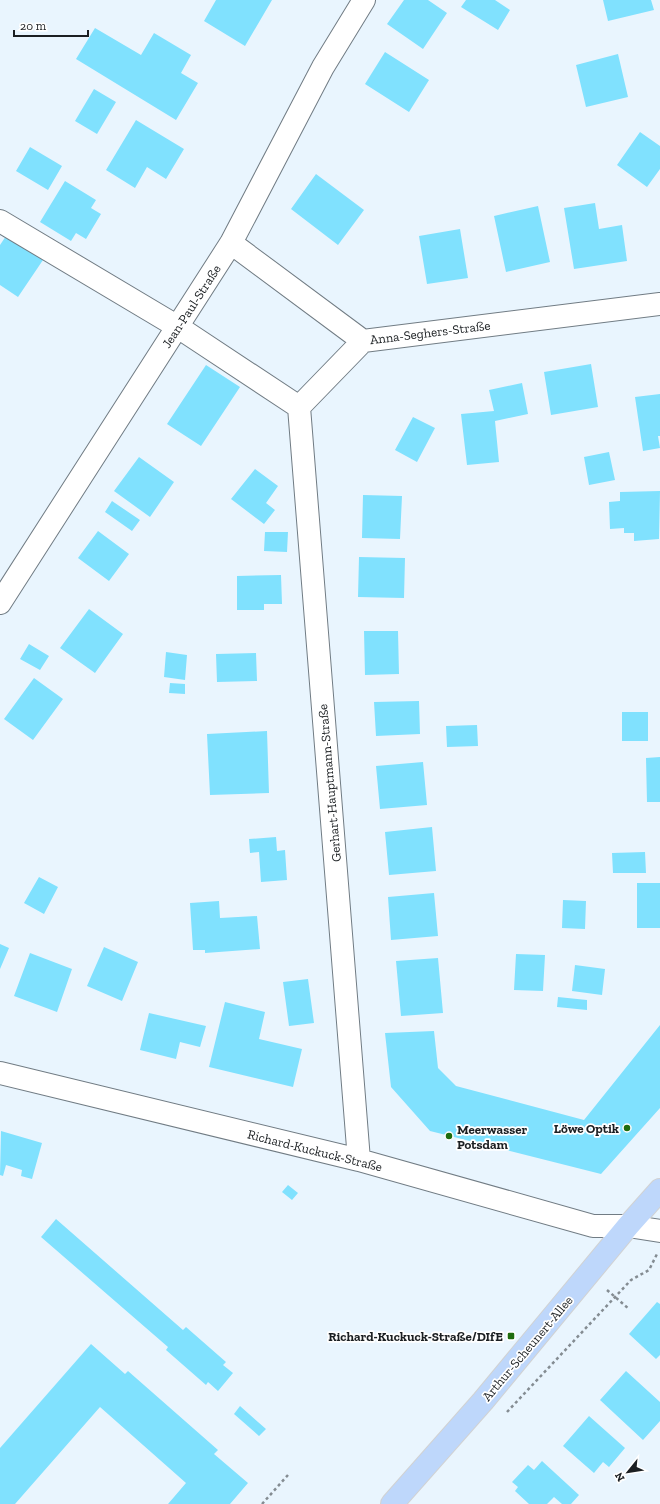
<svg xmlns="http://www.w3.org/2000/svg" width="660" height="1504" font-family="'Zilla Slab',serif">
<rect width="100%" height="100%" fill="#e9f5fe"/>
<path fill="#80e1fe" d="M216,0H272L245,46L204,21Z
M404,0H428L447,13L423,49L387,24Z
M466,0H495L510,10L498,30L461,7Z
M603,0H651L654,10L608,21Z
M95,28L141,55L154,33L191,55L181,73L198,83L176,120L76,59Z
M385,52L429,80L409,112L365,84Z
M618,54L628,97L586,107L576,65Z
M94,89L116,102L97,134L75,121Z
M136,120L184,149L166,179L147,167L135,188L106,170Z
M640,132L660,146V169L647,187L617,165Z
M30,147L62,166L48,190L16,171Z
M316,174L364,210L338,245L291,209Z
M65,181L96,200L91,208L101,214L86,239L76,233L71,241L40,222Z
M595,203L599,229L622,225L627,261L574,269L564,208Z
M538,206L550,262L506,272L494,216Z
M460,229L468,278L427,284L419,236Z
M6,236L43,260L18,297L0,285V245Z
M591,364L598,407L551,415L544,372Z
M206,365L240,387L201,446L167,424Z
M522,383L528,414L495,421L499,462L467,465L461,414L494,411L489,390Z
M660,394V436H658L660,448L643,451L635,397Z
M413,417L435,428L417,462L395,450Z
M609,452L615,480L589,485L584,457Z
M139,457L174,482L150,517L114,491Z
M255,469L278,486L266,503L275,510L264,524L231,499Z
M660,491L659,539L634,541V533H624V528L610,529L609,502L620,501V492Z
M363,495L402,496L400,539L362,538Z
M112,501L140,520L132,531L105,512Z
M98,531L129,554L109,581L78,558Z
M265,532H288L287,552L264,551Z
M359,557L405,558L404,598L358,597Z
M281,575L282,604H264V610H237V576Z
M89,609L123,634L95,673L60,648Z
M364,631H398L399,674L365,675Z
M29,644L49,656L40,670L20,659Z
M166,652L187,655L185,680L164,677Z
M256,653L257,681L217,682L216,654Z
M34,678L63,699L33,740L4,719Z
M170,683L185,684V694L169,693Z
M419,701L420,734L376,736L374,702Z
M622,712H648V741H622Z
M477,725L478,746L447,747L446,726Z
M267,731L269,793L210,795L207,734Z
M660,757V802H647L646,758Z
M423,762L427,805L380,809L376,766Z
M432,827L436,871L389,875L385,832Z
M276,837L277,851L285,850L287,880L261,882L259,852L250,853L249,839Z
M645,852L646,873H613L612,853Z
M39,877L58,887L44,914L24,903Z
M637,883H660V928H637Z
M434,893L438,936L391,940L388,897Z
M563,900L586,901L585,929L562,928Z
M219,901L220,918L257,916L260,949L205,953V950H193L190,903Z
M0,944L9,948L0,969Z
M104,947L138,962L122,1001L87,986Z
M30,953L72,969L57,1012L14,996Z
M516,954L545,955L543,991L514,990Z
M438,958L443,1013L401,1016L396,961Z
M575,965L605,969L602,995L572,991Z
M308,979L314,1023L289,1026L283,982Z
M558,997L587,1000V1010L557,1007Z
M225,1002L265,1012L259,1039L302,1049L293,1087L209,1067Z
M149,1013L206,1026L200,1047L180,1042L176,1059L140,1050Z
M660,1025V1108L601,1174L430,1131L391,1087L385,1033L434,1031L438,1068L456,1086L584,1120Z
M1,1131L42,1143L32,1179L21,1176L22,1170L6,1165L3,1176L0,1175Z
M288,1185L298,1193L292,1200L282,1192Z
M56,1219L183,1330L186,1327L226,1362L223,1365L233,1373L218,1391L208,1382L206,1385L166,1350L168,1347L41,1237Z
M657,1302L660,1304V1355L656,1359L629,1334Z
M91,1344L125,1374L128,1371L218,1450L214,1454L248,1483L230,1504H168L186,1483L100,1407L15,1504H0V1448Z
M626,1371L660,1402V1421L643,1440L600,1400Z
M240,1406L266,1429L259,1436L234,1414Z
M589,1416L625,1448L609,1467L603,1462L594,1473L563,1446Z
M542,1461L579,1495L571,1504H562L554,1497L547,1504H529L515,1491L518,1487L512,1482L528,1465L534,1470Z"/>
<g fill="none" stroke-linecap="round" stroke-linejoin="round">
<defs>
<path id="minor" d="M0,221L178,327L299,407L359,1160
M231,243L363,341L660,304
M299,407L363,341
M0,603L231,243L323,67L364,0
M0,1073L359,1160L593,1226H628L660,1231"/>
<path id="major" d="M392,1504L483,1401L628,1226L660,1190"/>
</defs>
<use href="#minor" stroke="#717c84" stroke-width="24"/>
<use href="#major" stroke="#d1d2d3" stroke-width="24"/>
<path stroke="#848c92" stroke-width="2.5" stroke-dasharray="3 3" stroke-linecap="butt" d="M607,1290L629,1309
M507,1412L631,1280L649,1270L657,1254
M262,1504L288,1475"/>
<use href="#minor" stroke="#fff" stroke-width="22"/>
<use href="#major" stroke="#bed7fb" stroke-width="22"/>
</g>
<g fill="#1e6c0e" stroke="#fff" stroke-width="1.5">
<circle cx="627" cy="1128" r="4"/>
<circle cx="449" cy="1136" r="4"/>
<rect x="507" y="1332" width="8" height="8" rx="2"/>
</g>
<g text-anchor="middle" stroke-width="3.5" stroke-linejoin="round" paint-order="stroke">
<g font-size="13" fill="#1b1f22" stroke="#fff">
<text transform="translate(191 306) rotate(-57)" y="5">Jean-Paul-Straße</text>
<text transform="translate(430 332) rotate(-7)" y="5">Anna-Seghers-Straße</text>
<text transform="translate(329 783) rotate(-95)" y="5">Gerhart-Hauptmann-Straße</text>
<text transform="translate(315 1150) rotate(14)" y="5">Richard-Kuckuck-Straße</text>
<text transform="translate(527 1348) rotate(-50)" y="5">Arthur-Scheunert-Allee</text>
</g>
<g font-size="13" font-weight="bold" fill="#1b1f22" stroke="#fff" text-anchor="end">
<text x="619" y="1133">Löwe Optik</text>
<text x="457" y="1134" text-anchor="start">Meerwasser<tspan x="457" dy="15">Potsdam</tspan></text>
<text x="503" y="1341">Richard-Kuckuck-Straße/DIfE</text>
</g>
</g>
<g transform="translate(628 1472) rotate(240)" stroke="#ffffff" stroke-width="3" paint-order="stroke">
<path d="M0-3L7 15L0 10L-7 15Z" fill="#1b1f22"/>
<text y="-6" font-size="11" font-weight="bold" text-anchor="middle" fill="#1b1f22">N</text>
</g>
<path d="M14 30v6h74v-6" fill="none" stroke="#1b1f22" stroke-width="2"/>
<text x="20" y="30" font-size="12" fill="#1b1f22" stroke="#ffffff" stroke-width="3" paint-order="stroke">20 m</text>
</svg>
